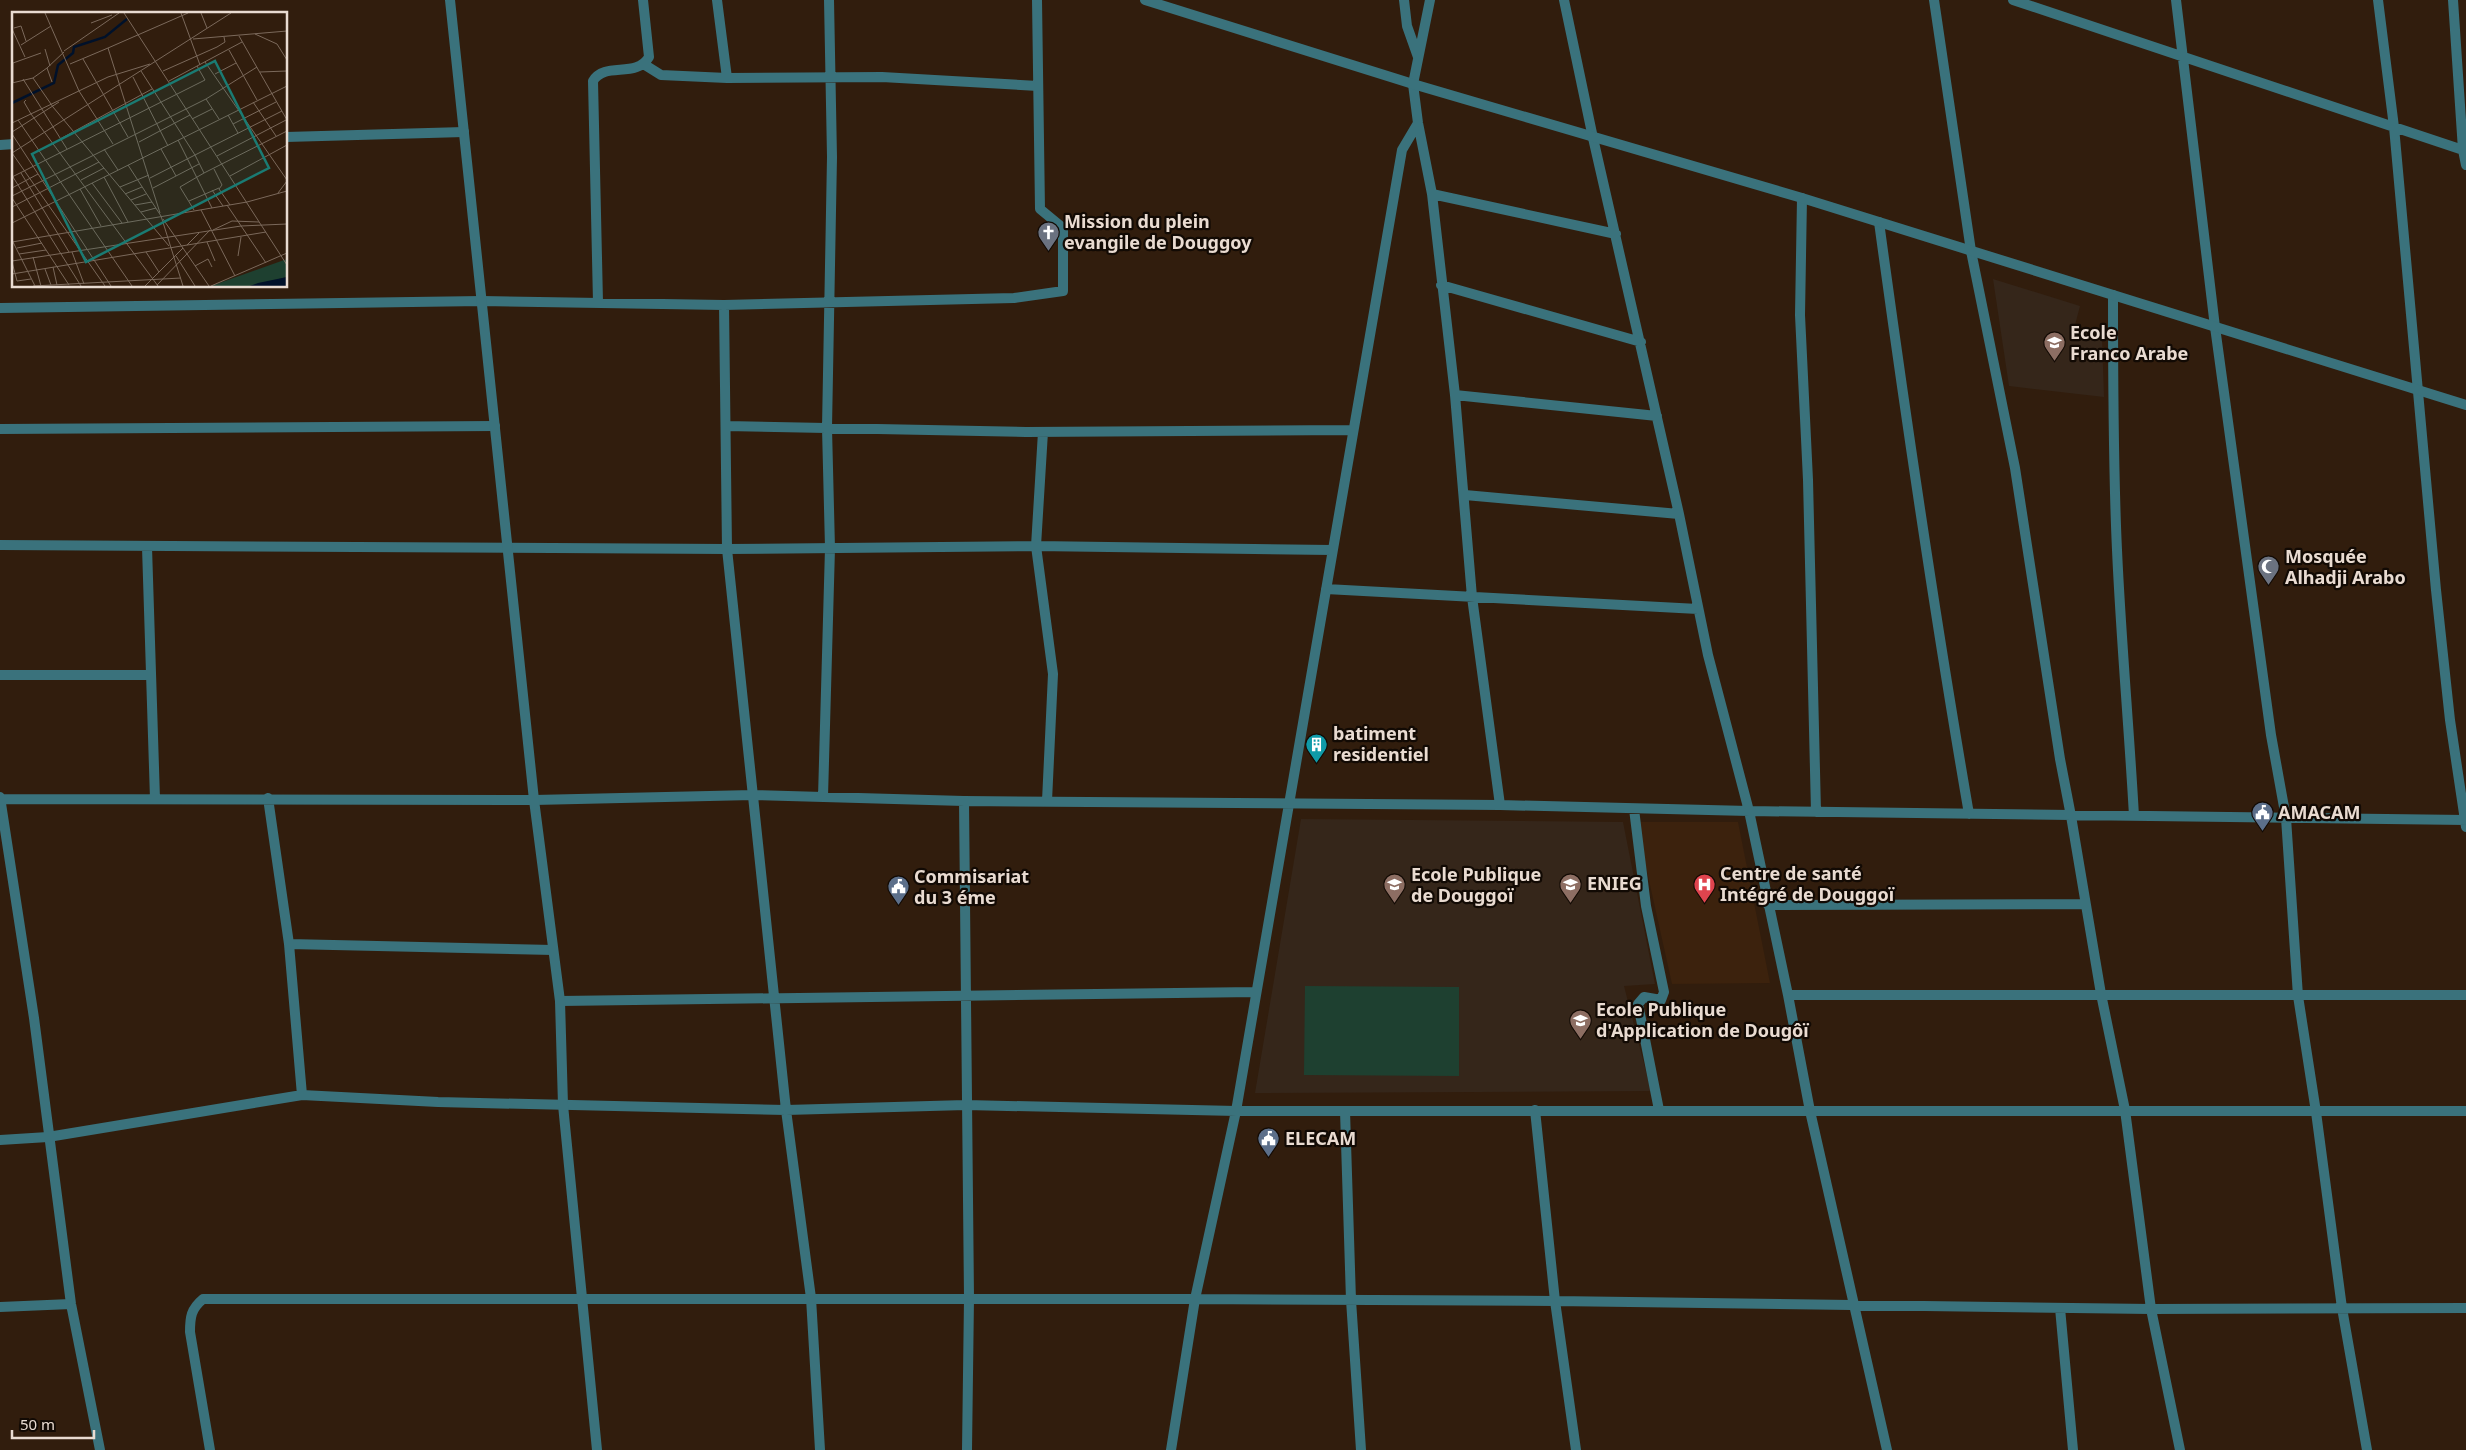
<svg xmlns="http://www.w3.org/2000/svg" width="2466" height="1450" font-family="'Noto Sans',sans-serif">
<rect width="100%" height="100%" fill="#311d0d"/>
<path fill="#3c220d" d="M1636,822H1738L1770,983L1672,984Z"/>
<path fill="#35261a" d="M1993,279L2080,306L2074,329L2102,337L2104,397L2009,386Z
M1301,819L1623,822L1655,984L1624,986L1651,1091L1255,1093Z"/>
<path fill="#1e4030" d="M1305,986L1459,987V1076L1304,1075Z"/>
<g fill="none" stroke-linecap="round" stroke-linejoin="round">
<path stroke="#3a727c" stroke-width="10" d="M717,0L727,78
M1404,0L1407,26L1418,57
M1430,0L1413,84L1418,123L1432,194L1455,395L1472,597L1500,805
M1564,0L1593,138L1679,514L1708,655L1749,811L1788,995L1810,1111L1887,1450
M1934,0L1971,251L2015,468L2060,759L2071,816L2101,994L2125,1110L2151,1309L2180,1450
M2013,0L2466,151
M2176,0L2215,327L2271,735L2286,818L2298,996L2316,1112L2342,1308L2367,1450
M2378,0L2394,127L2436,590L2450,720L2466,827
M2453,0L2463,150L2466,165
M645,65L661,75L727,78L882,77L1038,86
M286,137L464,132
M0,145L14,144
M1432,194L1616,234
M1802,198L1800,315L1808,480L1816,812
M1879,222C1906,420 1935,617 1969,814
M1441,285L1641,342
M2113,295C2113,380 2113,465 2117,550C2121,639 2129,727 2134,816
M598,302L593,81C605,61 636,79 649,57L643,0
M724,305L1014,298L1063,291V228L1040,209L1037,0
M0,308L482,301L724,305L727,549L1036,546L1332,550
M1455,395L1657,416
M726,426L1026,432L1352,430
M0,429L495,426
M1043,432L1036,546L1053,674L1047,801
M1465,495L1679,514
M0,545L727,549L786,1110L811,1298L820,1450
M147,547L155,799
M1326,589L1698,609
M0,675H150
M0,797L34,1018L71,1304L100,1450
M823,797L830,548L827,428L832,157L829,0
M268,798L289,944L302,1095L438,1102L786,1110L966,1105L1236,1111H2466
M0,799L534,800L753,795L964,801L1500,805L1749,811L2466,820
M964,801L969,1298L967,1450
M1634,809L1646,906L1664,992L1661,1000L1644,997L1638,1004L1659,1110
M1768,905L2085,904
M289,944L553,950
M1788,995H2466
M560,1001L1256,992
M1535,1110L1555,1301L1576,1450
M1345,1111L1351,1300L1361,1450
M0,1140L48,1137L302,1095
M0,1307L71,1304
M2060,1308L2073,1450
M210,1450L190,1332C190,1317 191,1309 203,1299H1195L1555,1301L2151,1309L2466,1308
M1171,1450L1195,1299L1236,1111L1402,150L1418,123"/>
<path stroke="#3a727c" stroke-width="10" d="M450,0L534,800L560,1001L563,1105L597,1450
M1145,0L1413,84L1802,198L2466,405"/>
</g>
<defs>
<symbol id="church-pin" viewBox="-11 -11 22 30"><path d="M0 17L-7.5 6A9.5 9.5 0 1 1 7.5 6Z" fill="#6b7280" stroke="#120a04"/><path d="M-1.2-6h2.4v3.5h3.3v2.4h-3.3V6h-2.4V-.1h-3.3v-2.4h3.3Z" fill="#fff"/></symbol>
<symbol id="school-pin" viewBox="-11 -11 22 30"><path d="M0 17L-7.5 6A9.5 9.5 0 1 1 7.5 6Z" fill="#8d6e63" stroke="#120a04"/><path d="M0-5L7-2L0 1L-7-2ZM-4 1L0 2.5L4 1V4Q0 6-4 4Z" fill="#fff"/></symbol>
<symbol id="mosque-pin" viewBox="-11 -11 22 30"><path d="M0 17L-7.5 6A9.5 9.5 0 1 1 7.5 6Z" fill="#6b7280" stroke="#120a04"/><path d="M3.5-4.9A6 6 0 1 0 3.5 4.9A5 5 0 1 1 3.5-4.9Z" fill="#fff"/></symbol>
<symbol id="building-pin" viewBox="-11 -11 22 30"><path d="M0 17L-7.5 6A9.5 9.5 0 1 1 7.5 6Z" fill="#0f9aa8" stroke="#120a04"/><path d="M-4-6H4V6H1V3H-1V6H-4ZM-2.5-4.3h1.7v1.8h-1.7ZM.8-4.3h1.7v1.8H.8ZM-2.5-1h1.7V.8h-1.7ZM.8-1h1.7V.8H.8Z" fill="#fff"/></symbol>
<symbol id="civic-pin" viewBox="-11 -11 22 30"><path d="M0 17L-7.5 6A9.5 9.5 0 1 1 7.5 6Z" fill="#5c6f8a" stroke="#120a04"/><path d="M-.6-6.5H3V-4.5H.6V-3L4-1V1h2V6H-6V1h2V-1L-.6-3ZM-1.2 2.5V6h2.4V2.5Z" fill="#fff"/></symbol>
<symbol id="hospital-pin" viewBox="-11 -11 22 30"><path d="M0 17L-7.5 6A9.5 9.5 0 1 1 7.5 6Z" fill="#e0444e" stroke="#120a04"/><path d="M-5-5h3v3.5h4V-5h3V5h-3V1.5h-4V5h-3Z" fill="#fff"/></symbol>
</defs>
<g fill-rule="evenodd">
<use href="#church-pin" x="1036" y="220" width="25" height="34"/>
<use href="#school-pin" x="2042" y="330" width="25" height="34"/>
<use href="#mosque-pin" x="2256" y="554" width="25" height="34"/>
<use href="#building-pin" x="1304" y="732" width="25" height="34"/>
<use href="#civic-pin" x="2250" y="800" width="25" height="34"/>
<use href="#school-pin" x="1558" y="872" width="25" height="34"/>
<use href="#hospital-pin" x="1692" y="872" width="25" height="34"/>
<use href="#school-pin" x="1382" y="872" width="25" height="34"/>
<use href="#civic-pin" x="886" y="874" width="25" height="34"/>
<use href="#school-pin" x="1568" y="1008" width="25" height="34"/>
<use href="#civic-pin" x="1256" y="1126" width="25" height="34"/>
</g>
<g text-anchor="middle" stroke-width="4.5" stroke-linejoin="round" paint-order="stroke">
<g font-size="18" font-weight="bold" fill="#e9dbd1" stroke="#120a04" text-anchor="start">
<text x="1064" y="228">Mission du plein<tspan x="1064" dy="21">evangile de Douggoy</tspan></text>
<text x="2070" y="339">Ecole<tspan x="2070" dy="21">Franco Arabe</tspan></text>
<text x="2285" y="563">Mosquée<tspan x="2285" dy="21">Alhadji Arabo</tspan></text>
<text x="1333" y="740">batiment<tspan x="1333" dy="21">residentiel</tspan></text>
<text x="2278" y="819">AMACAM</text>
<text x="1720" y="880">Centre de santé<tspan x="1720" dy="21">Intégré de Douggoï</tspan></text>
<text x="1411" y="881">Ecole Publique<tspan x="1411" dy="21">de Douggoï</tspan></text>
<text x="914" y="883">Commisariat<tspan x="914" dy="21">du 3 éme</tspan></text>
<text x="1587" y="890">ENIEG</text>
<text x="1596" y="1016">Ecole Publique<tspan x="1596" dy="21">d'Application de Dougôï</tspan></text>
<text x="1285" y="1145">ELECAM</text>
</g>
</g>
<g transform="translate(12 12)">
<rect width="275" height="275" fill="#311d0d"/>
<path d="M275,247V265L238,274H199Z" fill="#1e4030"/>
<path d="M275,265V274H238L246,271Z" fill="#00112a"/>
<path fill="none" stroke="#00112a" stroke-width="2.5" d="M0,91L42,71L46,53L61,41L62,35L93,25L115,7"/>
<path fill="none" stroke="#7b695b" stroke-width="1" d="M33,1L67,79L101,132M112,1L275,253M169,1L188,53M189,1L195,16M79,11L100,3M2,16L9,14L14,29M0,17L13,45M243,22L265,32L275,48M227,24L275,108M181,27L275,19M9,33L39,14M96,36L176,1M33,37L38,54M217,38L245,88M52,39L107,1M71,47L116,125M193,50L275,168M1,51L29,41M1,51V70M58,52L96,36L148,201M129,59L183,143L270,99M151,59L205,35L213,30L212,25M248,60L275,59M203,62L224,51M121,65L156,134M21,66L41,95L157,234M11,67L55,137M157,69L230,30M40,70L35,56L52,40M0,71L21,66L35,56M194,87L245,55M14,88L12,90L19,102L146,274M241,90L264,124M216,103L226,121M180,107L200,97M6,108L120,274M0,111L96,65L138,52M221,112L264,90M0,120L47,90M0,122L99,274M48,127L140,77M166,128L200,196M127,130L178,103M92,137L106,158M149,137L164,164M0,141L93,274M0,141L219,1M205,144L274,108M116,153L149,204L171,274M202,157L210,173L207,177L218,193M9,161L57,240M218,164L275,133M0,165L193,68L185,54M1,165L69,274M92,165L116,210M138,166L183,143L192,161L275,119M69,168L92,156M80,171L110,211M108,175L137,163M0,176L26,162M141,176L187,152M68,177L89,214M200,178L211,194M266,181L275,169M113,182L130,175M0,184L194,87L207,107M0,186L57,273M119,188L134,182M177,189L207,176M123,193L140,190M215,193L254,251M0,195L87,150M182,198L168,175L192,161M189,198L223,264M129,200L144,196M151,207L197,274M0,211L275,74M201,218L220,209L247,210M0,228L23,274M0,230L235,190L275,179M195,230L203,249M175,233L187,221M5,236L30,231M60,240L72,272M134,240L147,260M7,242L34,238M164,244L183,274M226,244L229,225M21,245L29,274M0,249L229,214L275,212M0,250L5,269L19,267M183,254L196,247L200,255M41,255L45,273M33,257L39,273M0,262L254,220M145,273L198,218M21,274L169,266M133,274L171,236M199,274L275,241"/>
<path fill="#1a7b73" fill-opacity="0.15" stroke="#1a7b73" stroke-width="2.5" d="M203,49L257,156L74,250L20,142Z"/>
<rect width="275" height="275" fill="none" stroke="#e9dbd1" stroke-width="2.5"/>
</g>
<path d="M12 1430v8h82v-8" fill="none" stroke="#e9dbd1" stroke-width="2.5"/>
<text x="20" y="1430" font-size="15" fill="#e9dbd1" stroke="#120a04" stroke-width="4" paint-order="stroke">50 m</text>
</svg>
